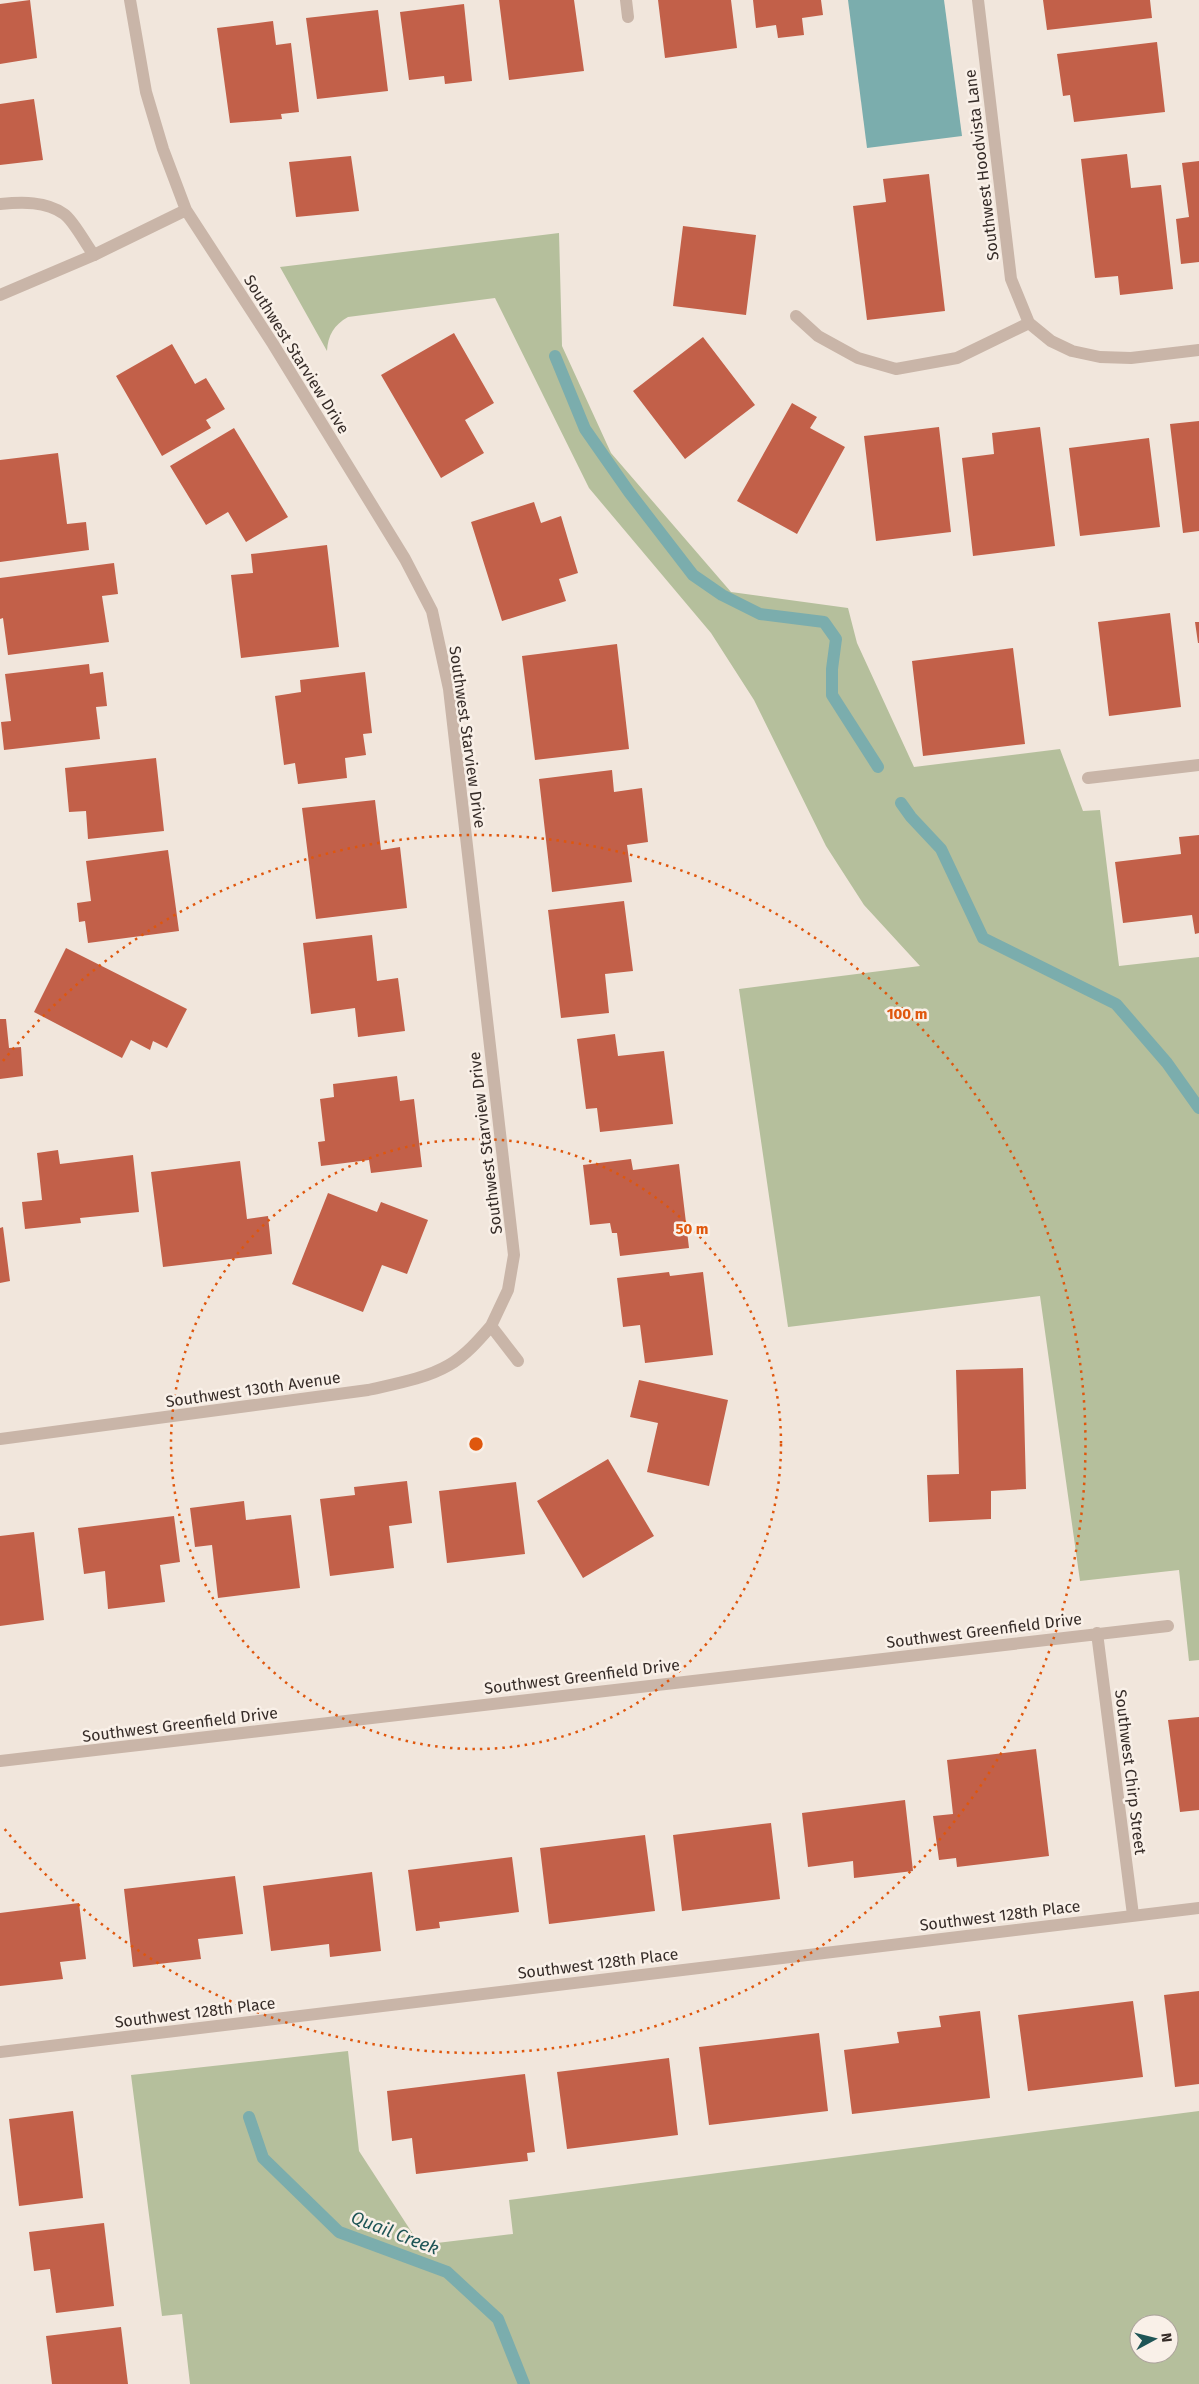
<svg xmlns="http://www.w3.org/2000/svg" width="1199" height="2384" font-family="'Fira Sans',sans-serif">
<rect width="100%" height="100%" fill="#f1e6dc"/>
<path fill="#b5bf9c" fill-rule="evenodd" d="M559,233L562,346L611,453L731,592L848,608L857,643L914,767L1060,749L1083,811L1100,810L1119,966L1199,957V1660L1189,1661L1179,1570L1080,1581L1040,1296L788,1327L739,989L920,966L864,905L826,846L754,700L711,633L589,488L495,298L348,317C334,325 328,335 327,351L280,267Z
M348,2051L359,2151L420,2245L513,2234L509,2200L1199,2111V2384H190L182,2314L162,2316L131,2075ZM1139,2324H1169V2354H1139Z"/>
<path fill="#7badad" d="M848,0H944L962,136L867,148Z"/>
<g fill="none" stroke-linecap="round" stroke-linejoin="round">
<path stroke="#7badad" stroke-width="12" d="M555,356L585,429L629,492L693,575L722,595L760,614L824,622L836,639L832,669V695L878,767
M901,803L911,817L941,849L983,938L1116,1004L1167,1063L1199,1108
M249,2117L263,2158L339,2232L447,2272L498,2319L524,2384"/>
</g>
<path fill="#c26049" d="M30,0L37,58L0,64V4Z
M499,0H574L584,71L509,80Z
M658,0H731L737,48L665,58Z
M753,0H821L823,15L802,18L804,35L778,38L776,25L756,28Z
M1043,0H1150L1152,18L1047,30Z
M464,4L472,81L445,84L444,76L409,80L400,12Z
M378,10L388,91L317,99L306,18Z
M273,21L276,45L291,43L299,112L281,114L282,119L230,123L217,28Z
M1157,42L1165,112L1074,122L1070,95L1063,96L1057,54Z
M34,99L43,160L0,165V104Z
M1127,154L1131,188L1161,185L1173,289L1120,295L1118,276L1095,278L1081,159Z
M351,156L359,211L296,217L289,162Z
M1199,161V262L1181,264L1176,219L1189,217L1182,163Z
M929,174L945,311L867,320L853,206L886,202L883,179Z
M683,226L756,235L746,315L673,306Z
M454,333L494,403L465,420L484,453L441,478L381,375Z
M703,337L755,405L685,459L633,391Z
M172,344L195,384L206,378L225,409L206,420L211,428L162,456L116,376Z
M792,403L817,417L810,428L845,447L797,534L737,501Z
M1199,421V531L1183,533L1170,424Z
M939,427L951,532L876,541L864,436Z
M1040,427L1055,546L973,556L962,458L994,454L992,433Z
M234,428L288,517L246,542L228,512L206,525L170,466Z
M1149,438L1160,527L1080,536L1069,448Z
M58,453L67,524L86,522L89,550L0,562V460Z
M534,502L541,523L561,516L578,573L559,579L566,601L502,621L471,522Z
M327,545L339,647L241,658L231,575L253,573L251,554Z
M114,563L118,594L102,596L109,642L8,655L3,618L0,619V578Z
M1170,613L1181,707L1109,716L1098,622Z
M1195,622H1199V643H1198Z
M617,644L629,749L535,760L522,656Z
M1013,648L1025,744L923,756L912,661Z
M89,664L90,674L103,672L107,706L96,707L100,739L4,750L1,722L11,721L5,674Z
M365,672L372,733L363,734L366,755L345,758L347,778L298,784L295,763L284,765L275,696L301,692L300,680Z
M156,758L164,831L88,839L86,811L69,812L65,768Z
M612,770L614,792L642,788L648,842L627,845L632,882L552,892L539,779Z
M375,800L381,850L400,847L407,908L316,919L302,808Z
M1199,835V933L1195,934L1192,915L1123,923L1115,862L1181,854L1179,837Z
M168,850L179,931L88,943L85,921L79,922L77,903L91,901L86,861Z
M624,901L633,971L605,974L609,1013L561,1018L548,910Z
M372,935L377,981L398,978L405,1031L358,1037L355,1008L311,1014L303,943Z
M66,948L187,1009L167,1048L153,1041L150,1050L131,1040L122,1058L34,1012Z
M0,1019H6L9,1048L21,1047L23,1076L0,1079Z
M615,1034L618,1056L664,1051L673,1124L600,1132L597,1108L586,1109L577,1039Z
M397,1076L400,1101L414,1099L422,1167L371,1173L369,1160L321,1166L318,1142L325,1141L320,1099L334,1097L333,1084Z
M58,1150L60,1164L133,1155L139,1212L80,1218L81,1223L25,1229L22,1202L42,1200L37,1153Z
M631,1159L633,1170L679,1164L689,1248L620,1256L617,1233H612L610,1223L590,1225L583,1165Z
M240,1161L247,1219L268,1216L272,1254L163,1267L151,1172Z
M328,1193L377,1212L381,1202L428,1220L407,1274L382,1265L363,1312L292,1284Z
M3,1227L10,1281L0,1283V1228Z
M669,1272L670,1276L703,1272L713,1355L645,1363L640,1325L623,1327L617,1278Z
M1023,1368L1026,1489L991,1491V1519L929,1522L927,1475L959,1474L956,1370Z
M639,1380L728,1400L709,1486L647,1472L658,1423L630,1417Z
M608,1459L654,1536L583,1578L537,1501Z
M407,1481L412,1523L389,1526L394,1568L330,1576L320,1499L355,1495L354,1487Z
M516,1482L525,1554L447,1563L439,1491Z
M244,1501L246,1520L291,1515L300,1588L218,1598L212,1545L195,1547L190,1508Z
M174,1516L180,1562L160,1565L165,1602L108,1609L105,1571L84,1574L78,1528Z
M34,1532L44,1620L0,1626V1536Z
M1199,1717V1810L1180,1812L1168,1720Z
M1036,1749L1049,1856L957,1867L956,1858L939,1860L933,1816L953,1814L947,1760Z
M905,1800L913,1871L854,1878L853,1861L808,1867L802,1813Z
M771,1823L780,1899L682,1911L673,1835Z
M645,1835L655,1911L549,1924L540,1848Z
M512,1857L519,1912L439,1922L440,1928L416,1931L408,1870Z
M372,1872L381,1951L330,1957L329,1944L271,1951L263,1886Z
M235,1876L243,1934L198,1939L201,1959L133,1967L124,1889Z
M79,1903L86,1959L60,1962L63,1979L0,1986V1913Z
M1199,1991V2084L1175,2087L1164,1995Z
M1133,2001L1143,2077L1028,2091L1018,2015Z
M980,2011L990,2098L852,2114L844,2050L899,2043L897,2032L941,2027L939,2016Z
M819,2033L828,2111L709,2125L699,2047Z
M669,2058L678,2135L567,2149L557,2072Z
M525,2074L535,2152L527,2153L528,2161L416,2174L412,2138L392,2141L387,2091Z
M73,2111L83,2198L19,2206L9,2119Z
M104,2223L114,2306L56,2313L50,2269L34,2271L29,2232Z
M121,2327L128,2384H52L46,2336Z"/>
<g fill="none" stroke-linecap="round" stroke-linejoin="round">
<path stroke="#c9b5a8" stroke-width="12" d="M0,204C22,202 46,201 64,214C74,221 86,245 94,255"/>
<path stroke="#c9b5a8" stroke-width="12" d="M130,0L146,92L163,149L186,210L273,344L405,559L432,611L449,689L514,1255L508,1290L491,1326L518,1361
M626,0L628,17
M978,0L1011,279L1029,323L1051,341L1072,351L1100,357L1131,358L1199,350
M0,295L94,255L186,210
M796,316L818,336L858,358L896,369L957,358L1029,323
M1088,778L1199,765
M0,1439L368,1390C394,1384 425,1379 449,1365C465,1356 479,1340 491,1326
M1097,1633L1133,1915
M0,1761L1168,1626
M0,2052L1199,1908"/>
</g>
<g fill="none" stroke="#df570d" stroke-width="2.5" stroke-dasharray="2.5 5">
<circle cx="476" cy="1444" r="305"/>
<path d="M3 1061A609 609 0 1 1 3 1827"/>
</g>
<g text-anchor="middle" stroke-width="5" stroke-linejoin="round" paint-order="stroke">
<g font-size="16" fill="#362c28" stroke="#f9f0e8">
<text transform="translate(981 165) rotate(-97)" y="6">Southwest Hoodvista Lane</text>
<text transform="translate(297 354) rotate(58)" y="6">Southwest Starview Drive</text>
<text transform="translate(468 737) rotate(82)" y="6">Southwest Starview Drive</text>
<text transform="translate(485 1143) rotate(-97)" y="6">Southwest Starview Drive</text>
<text transform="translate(253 1389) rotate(-8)" y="6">Southwest 130th Avenue</text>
<text transform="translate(984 1630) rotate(-7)" y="6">Southwest Greenfield Drive</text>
<text transform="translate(582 1676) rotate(-7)" y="6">Southwest Greenfield Drive</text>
<text transform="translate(180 1724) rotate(-7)" y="6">Southwest Greenfield Drive</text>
<text transform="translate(1131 1772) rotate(83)" y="6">Southwest Chirp Street</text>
<text transform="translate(1000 1915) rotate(-7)" y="6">Southwest 128th Place</text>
<text transform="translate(598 1963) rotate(-7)" y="6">Southwest 128th Place</text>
<text transform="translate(195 2012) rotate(-7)" y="6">Southwest 128th Place</text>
</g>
<g font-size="18" font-style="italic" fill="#1f5556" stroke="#f9f0e8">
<text transform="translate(395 2233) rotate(21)" y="6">Quail Creek</text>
</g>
</g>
<circle cx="476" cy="1444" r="8" fill="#df570d" stroke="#f9f0e8" stroke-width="2.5"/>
<g font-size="15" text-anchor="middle" font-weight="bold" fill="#df570d" stroke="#f9f0e8" stroke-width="5" stroke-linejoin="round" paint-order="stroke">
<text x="907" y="1019">100 m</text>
<text x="692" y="1234">50 m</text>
</g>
<g transform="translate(1154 2339) rotate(83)"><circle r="24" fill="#f9f0e8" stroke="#aba29b"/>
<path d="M0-4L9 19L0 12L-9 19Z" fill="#1f5556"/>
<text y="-8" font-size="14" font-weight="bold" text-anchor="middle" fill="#362c28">N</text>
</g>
</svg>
